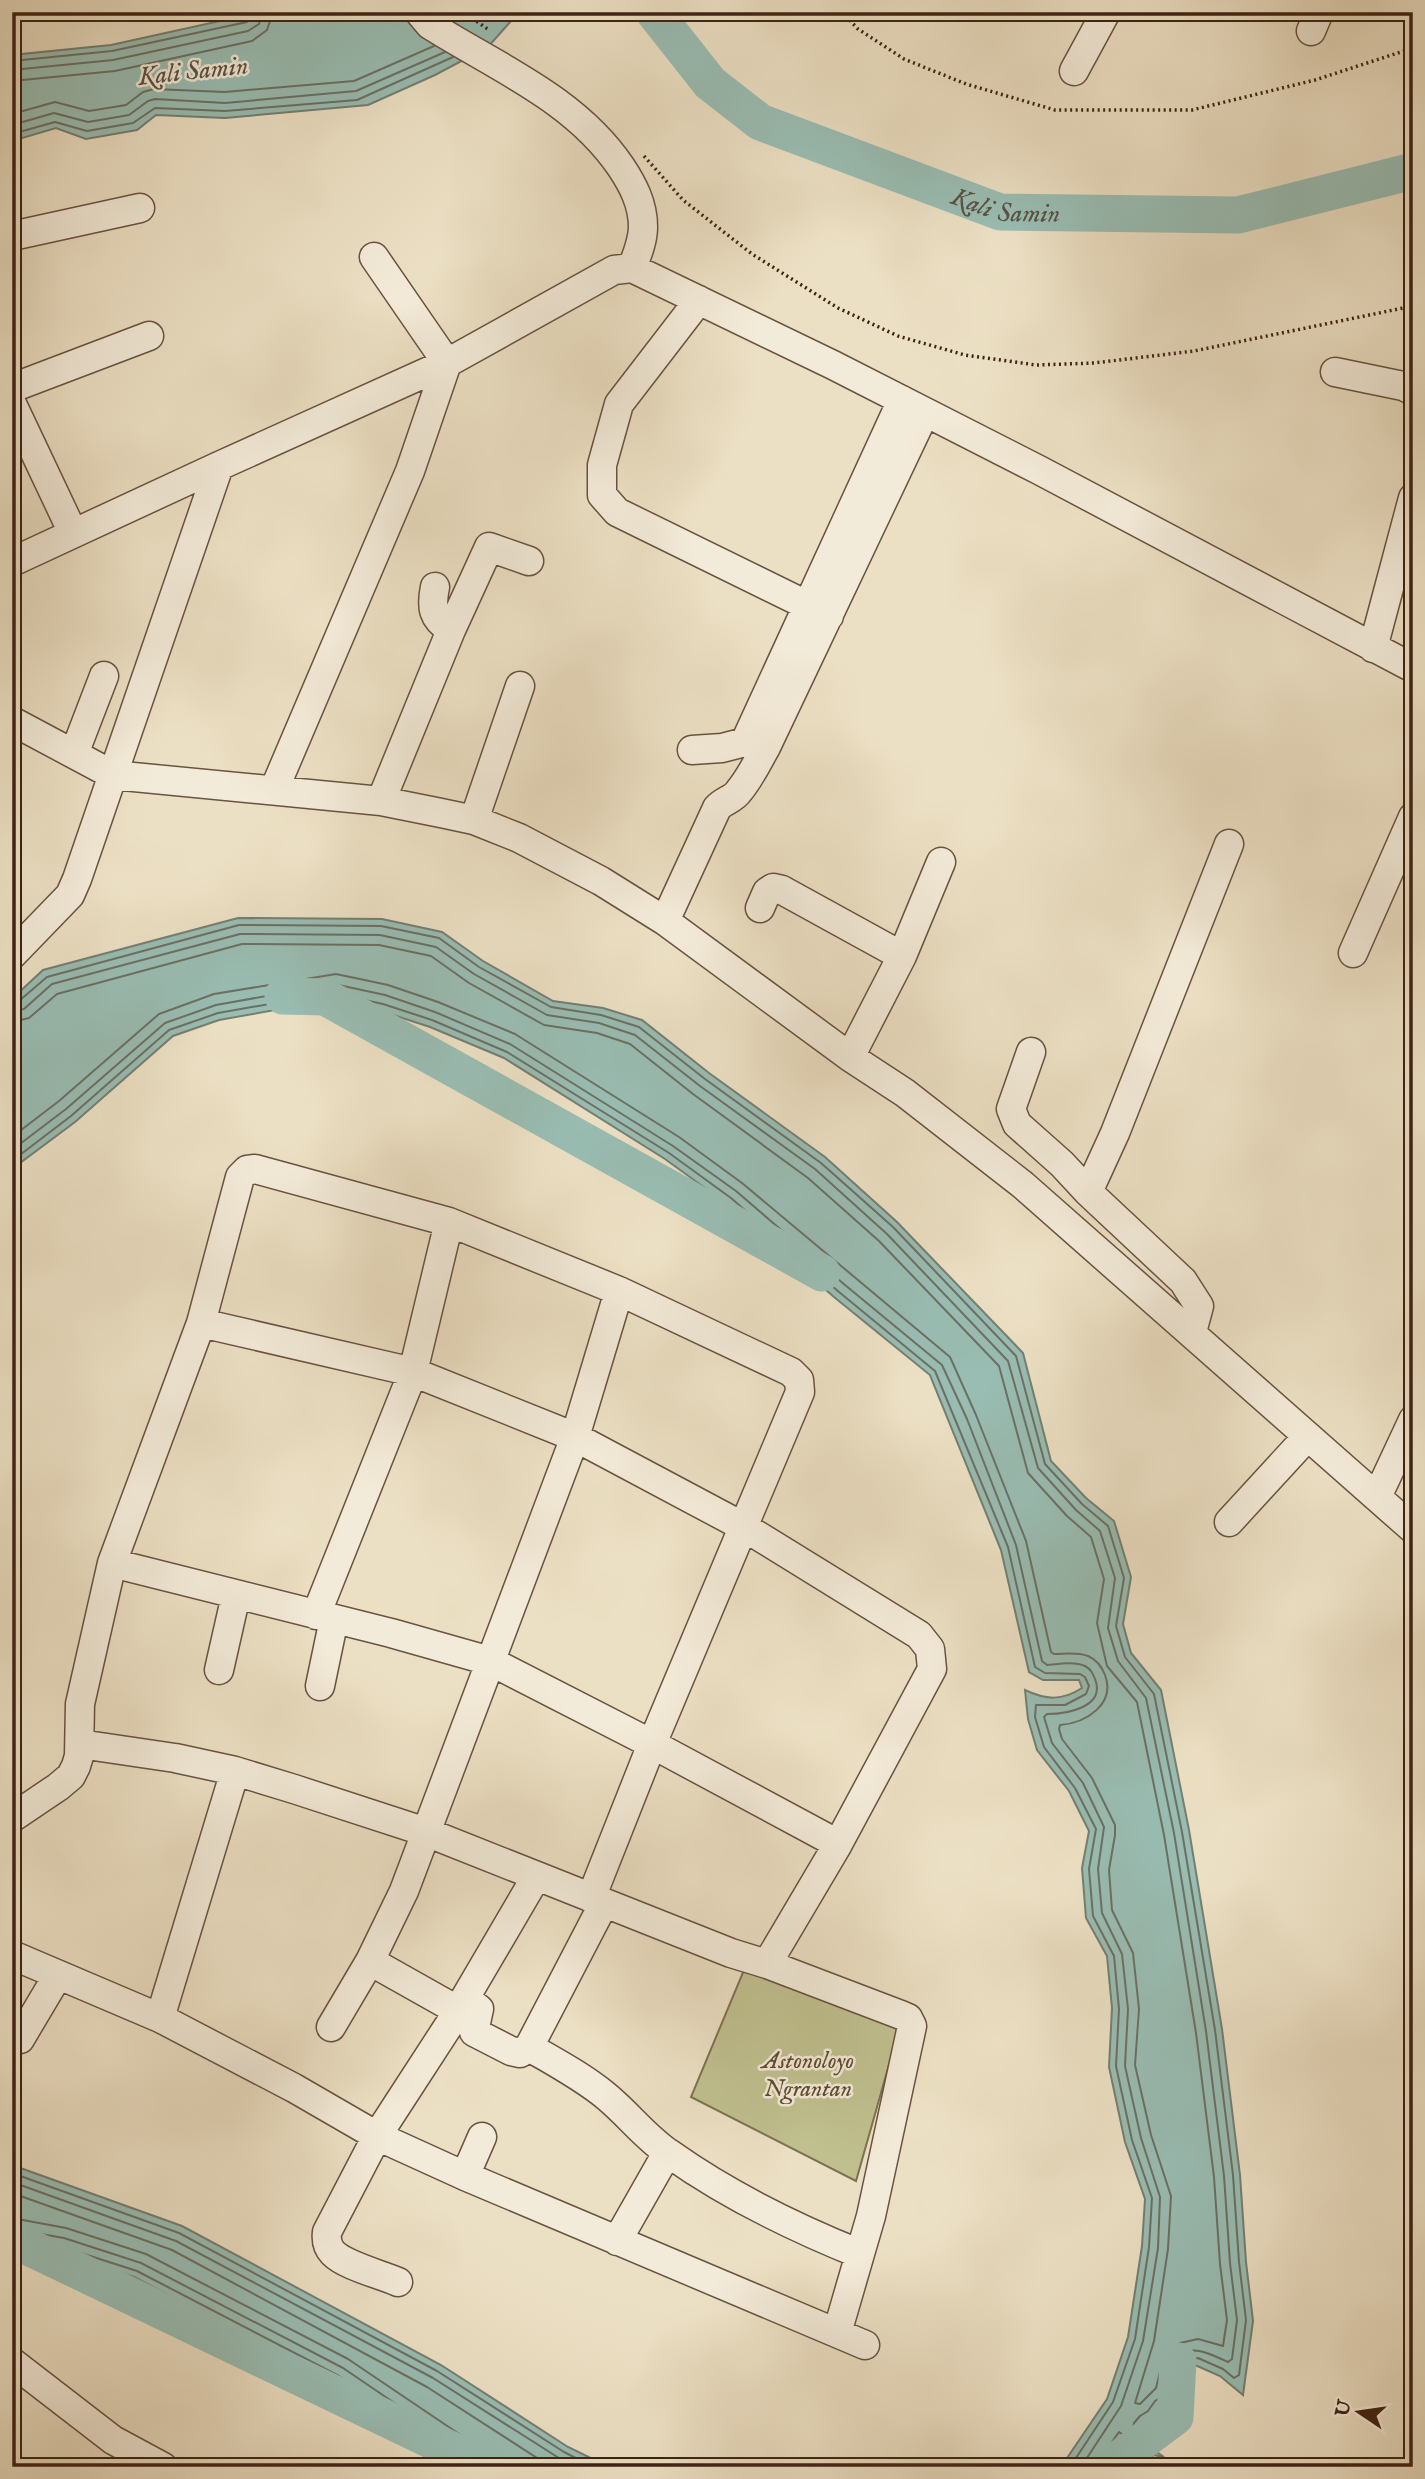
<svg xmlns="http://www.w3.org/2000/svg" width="1425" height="2479" font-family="'IM FELL English',serif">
<rect width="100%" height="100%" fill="#ece0c4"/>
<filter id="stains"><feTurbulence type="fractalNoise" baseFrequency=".00286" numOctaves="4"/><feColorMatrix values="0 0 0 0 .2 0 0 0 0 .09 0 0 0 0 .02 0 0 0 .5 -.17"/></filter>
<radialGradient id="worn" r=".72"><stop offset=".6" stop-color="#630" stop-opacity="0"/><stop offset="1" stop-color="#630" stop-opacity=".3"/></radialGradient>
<path fill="#c0c08f" stroke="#7e7152" stroke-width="2" d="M744,1970L895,2025L898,2033L856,2181L691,2097Z"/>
<path fill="#99bdb3" stroke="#747f73" stroke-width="2" d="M261,12H523L511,21L488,47L435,75L368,105L225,118L156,115L137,130L86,139L56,128L12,141V55L111,45Z
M238,918L382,919L442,932L483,961L553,1001L603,1008L642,1020L709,1073L825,1157L897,1222L1023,1353L1051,1461L1086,1498L1114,1521L1131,1577L1123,1624L1131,1653L1161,1690L1189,1830L1222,2029L1240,2175L1246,2262L1253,2321L1243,2395L1220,2376L1195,2365L1185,2375L1184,2389L1175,2410L1165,2413L1160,2424L1148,2429L1151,2448L1164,2457L1153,2455L1149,2467H1061L1107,2399L1128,2337L1142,2246L1145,2199L1125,2142L1109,2067L1112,2008L1107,1956L1086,1918L1082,1868L1089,1831L1069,1791L1037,1750L1028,1719L1025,1690C1046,1700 1062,1701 1082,1688L1079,1680H1043L1029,1672L1001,1550L930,1375L834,1297L727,1204L665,1159L504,1058L430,1027L381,1011L331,1000L219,1020L173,1036L75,1122L12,1169L14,997L43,970Z
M12,2165L182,2226L441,2365L568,2447L609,2467H460L335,2382L134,2277L60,2253L12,2244Z"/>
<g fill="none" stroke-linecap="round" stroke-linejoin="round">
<path stroke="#6b7064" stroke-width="2" d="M12,61L112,51L247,22L252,18L253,12
M12,70L113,60L248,31L259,24L262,12
M12,81L115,71L252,41L267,30L273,12
M12,114L55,102L89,111L126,105L143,92L154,89L225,92L354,81L434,46
M12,125L54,113L88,122L129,115L148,101L155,99L225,103L356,91L445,52
M12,134L55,122L87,131L133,123L155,108L225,111L357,100L453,57
M12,1003L19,1001L47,977L239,925L381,926L439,938L479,967L551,1007L601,1015L639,1027L705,1079L821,1163L893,1227L1016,1356L1045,1464L1082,1504L1108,1526L1124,1578L1116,1626L1125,1657L1154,1694L1182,1832L1215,2030L1233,2175L1239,2262L1246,2320L1239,2375L1234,2378L1223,2369L1198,2358L1191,2359L1178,2373L1177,2387L1170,2403L1161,2408L1155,2418L1142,2426L1145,2454L1142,2467
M12,1011L24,1009L52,984L240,934L380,935L436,947L474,974L547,1015L599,1023L635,1035L700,1086L815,1169L887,1234L1008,1361L1038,1468L1076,1510L1100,1531L1115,1578L1108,1628L1118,1661L1146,1698L1174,1833L1206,2031L1224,2176L1230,2263L1237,2320L1232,2359L1228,2362C1206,2352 1184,2339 1170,2369C1167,2378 1168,2387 1163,2396L1155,2401L1148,2411L1140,2416L1134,2423L1133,2431L1136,2454L1133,2467
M12,1022L29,1018L57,994L242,944L379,945L431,956L469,983L544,1025L597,1033L630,1044L693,1094L808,1178L879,1241L999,1366L1028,1473L1067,1516L1091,1537L1104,1579L1097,1623L1107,1666L1137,1702L1164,1835L1196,2033L1214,2177L1220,2264L1227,2320L1223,2346L1198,2339L1180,2343L1163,2360L1156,2388L1140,2404L1135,2403L1154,2341L1168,2249L1171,2196L1151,2135L1135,2065L1139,2009L1133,1953L1112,1910L1109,1870L1115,1835V1825L1092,1778L1062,1739L1059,1729L1060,1725C1086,1723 1116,1704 1105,1675C1102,1667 1097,1660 1088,1656C1077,1652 1065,1654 1054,1654L1051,1652L1026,1541L976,1415L950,1357L742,1183L679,1137L515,1034L438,1002L388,985L336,974L214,994L159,1014L59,1101L12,1137
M12,1150L66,1109L165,1023L216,1005L334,984L385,995L435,1012L510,1044L673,1146L736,1191L845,1285L942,1365L967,1419L1016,1545L1042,1661L1047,1665C1058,1664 1075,1661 1085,1666C1091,1669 1093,1674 1095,1679C1106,1707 1067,1714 1047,1714L1044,1717L1052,1743L1083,1783L1104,1827L1098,1869L1102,1913L1122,1954L1128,2009L1125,2066L1141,2138L1160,2197L1158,2248L1143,2341L1121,2406L1081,2467
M12,1161L71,1116L169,1030L218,1013L332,993L383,1004L432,1020L507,1052L669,1153L731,1198L839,1292L935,1371L1008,1547L1035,1667L1045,1673L1080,1674L1085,1677L1089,1686L1086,1694L1065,1705H1036L1035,1717L1044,1747L1075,1788L1096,1829L1089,1869L1093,1916L1114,1956L1119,2009L1116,2066L1132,2140L1152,2198L1149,2247L1135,2339L1113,2402L1070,2467
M12,2173L179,2233L437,2371L564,2452L593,2467
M12,2182L176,2241L433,2378L573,2467
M12,2193L172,2250L427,2387L551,2467
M12,2218L66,2228L146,2254L348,2359L471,2442L480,2453L482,2467
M12,2229L64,2238L141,2263L343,2368L465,2451L470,2457L472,2467
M12,2238L62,2247L137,2271L339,2376L460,2458L463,2467
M1094,2467L1119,2432L1122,2434L1125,2453L1123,2467"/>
<g stroke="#99bdb3" stroke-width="37">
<path id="s1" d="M654,12L710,83L760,122L1000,212L1238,215L1413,171"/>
<path d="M283,996L325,997L822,1273"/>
<path d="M12,2239L487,2467"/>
<path d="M1108,2467L1175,2417L1178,2361"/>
</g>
<defs>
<path id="minor" d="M419,12L430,25C498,68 575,99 621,167C633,185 643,204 643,227C643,241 637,255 632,268
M1311,31L1319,12
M1074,71L1106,12
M12,236L140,208
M699,300L619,404L602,465V495L617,512L829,616
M1335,372L1403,386L1413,391
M12,388L149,336
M12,404L73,533
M12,562L219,466L447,363L614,270L632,268L833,365L1039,470L1413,668
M451,630L489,547L529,561
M1373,648L1413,498
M12,721L113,775L381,801L441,813L474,820L519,838L601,881L665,921L850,1057L905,1093L1023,1185L1413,1529
M745,742L902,400
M692,750L722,748L745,742L764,746
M74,754L104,676
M274,790L410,471L447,363L374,257
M381,801L451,630C432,618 431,607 435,587
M474,820L520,686
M760,908L767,892L773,888L782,890L902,956
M665,921L717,808C724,800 733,800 739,791C750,778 758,761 766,747L925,412
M1353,953L1413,817
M12,955L70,895L77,879L219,466
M1031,1052L1011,1109L1017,1124L1062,1164L1088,1192L1115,1133L1229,844
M850,1057L902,956L941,862
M1088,1192L1183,1281L1199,1306L1192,1332
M1377,1497L1413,1420
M1229,1522L1307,1437
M112,1563L391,1633L490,1661L652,1744L838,1844
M316,1615L413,1372L449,1222
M219,1670L236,1595
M320,1686L334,1619
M80,1744L175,1758L235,1771L294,1789L426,1832L731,1953L767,1964L838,1844L932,1669L930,1649L919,1635L744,1527L575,1437L413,1372L201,1323
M12,1818L58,1787L71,1776L76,1766L79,1756L80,1704L112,1563L201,1323L240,1177L247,1170L255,1169L449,1222L619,1291L791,1372L799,1380L800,1392L652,1744L591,1898
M12,1955L160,2018L294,2088L377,2136L465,2176L865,2345
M370,1961L457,2010
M767,1964L901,2015L908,2018L912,2026L871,2216L837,2333
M465,1998L479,2009L474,2032L511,2051L520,2053L529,2047L604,1903
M160,2018L235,1771
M331,2027L370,1961L404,1891L575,1437L619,1291
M20,2039L58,1975
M529,2047C555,2062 583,2077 606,2096C629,2115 646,2138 670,2154C729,2196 793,2227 860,2254
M465,2176L482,2137
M617,2241L667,2153
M398,2282C380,2274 346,2266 333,2253C327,2247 326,2240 327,2232L377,2136L451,2022L536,1877
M12,2362L113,2440L163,2467"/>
</defs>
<use href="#minor" stroke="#695240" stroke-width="31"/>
<path stroke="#3d2214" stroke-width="3.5" stroke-dasharray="2 3.5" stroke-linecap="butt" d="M463,12L489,30
M842,12L858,29L904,59L966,84L1055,110H1192L1315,80L1413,48
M644,156L683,200L752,254L838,308L898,336L965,355L1036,365L1094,363L1194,351L1413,306"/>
<use href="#minor" stroke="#f3ebd9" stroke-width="28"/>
</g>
<g text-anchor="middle" stroke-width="5" stroke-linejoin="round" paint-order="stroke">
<g font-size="24" font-style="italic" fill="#5e4a33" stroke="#f3ebd9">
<text x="808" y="2068">Astonoloyo<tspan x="808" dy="28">Ngrantan</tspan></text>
</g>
<g font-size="26" font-style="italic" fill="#595044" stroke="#f3ebd9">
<text transform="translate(193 70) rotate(-6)" y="9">Kali Samin</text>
<text dy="9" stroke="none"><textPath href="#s1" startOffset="415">Kali Samin</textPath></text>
</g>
</g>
<rect width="1425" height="2479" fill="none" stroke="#ece0c4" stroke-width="42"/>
<rect x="14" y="14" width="1397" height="2451" fill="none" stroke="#3d2214" stroke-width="3.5"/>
<rect x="21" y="21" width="1383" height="2437" fill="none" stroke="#3d2214" stroke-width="2"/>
<g transform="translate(1359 2412) rotate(283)" stroke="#f3ebd9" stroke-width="5" paint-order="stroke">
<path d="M0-5L12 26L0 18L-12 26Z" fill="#3d2214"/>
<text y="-10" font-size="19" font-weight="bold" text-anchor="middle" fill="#3d2214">U</text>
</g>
<rect width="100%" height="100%" filter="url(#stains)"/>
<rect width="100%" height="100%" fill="url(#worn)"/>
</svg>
